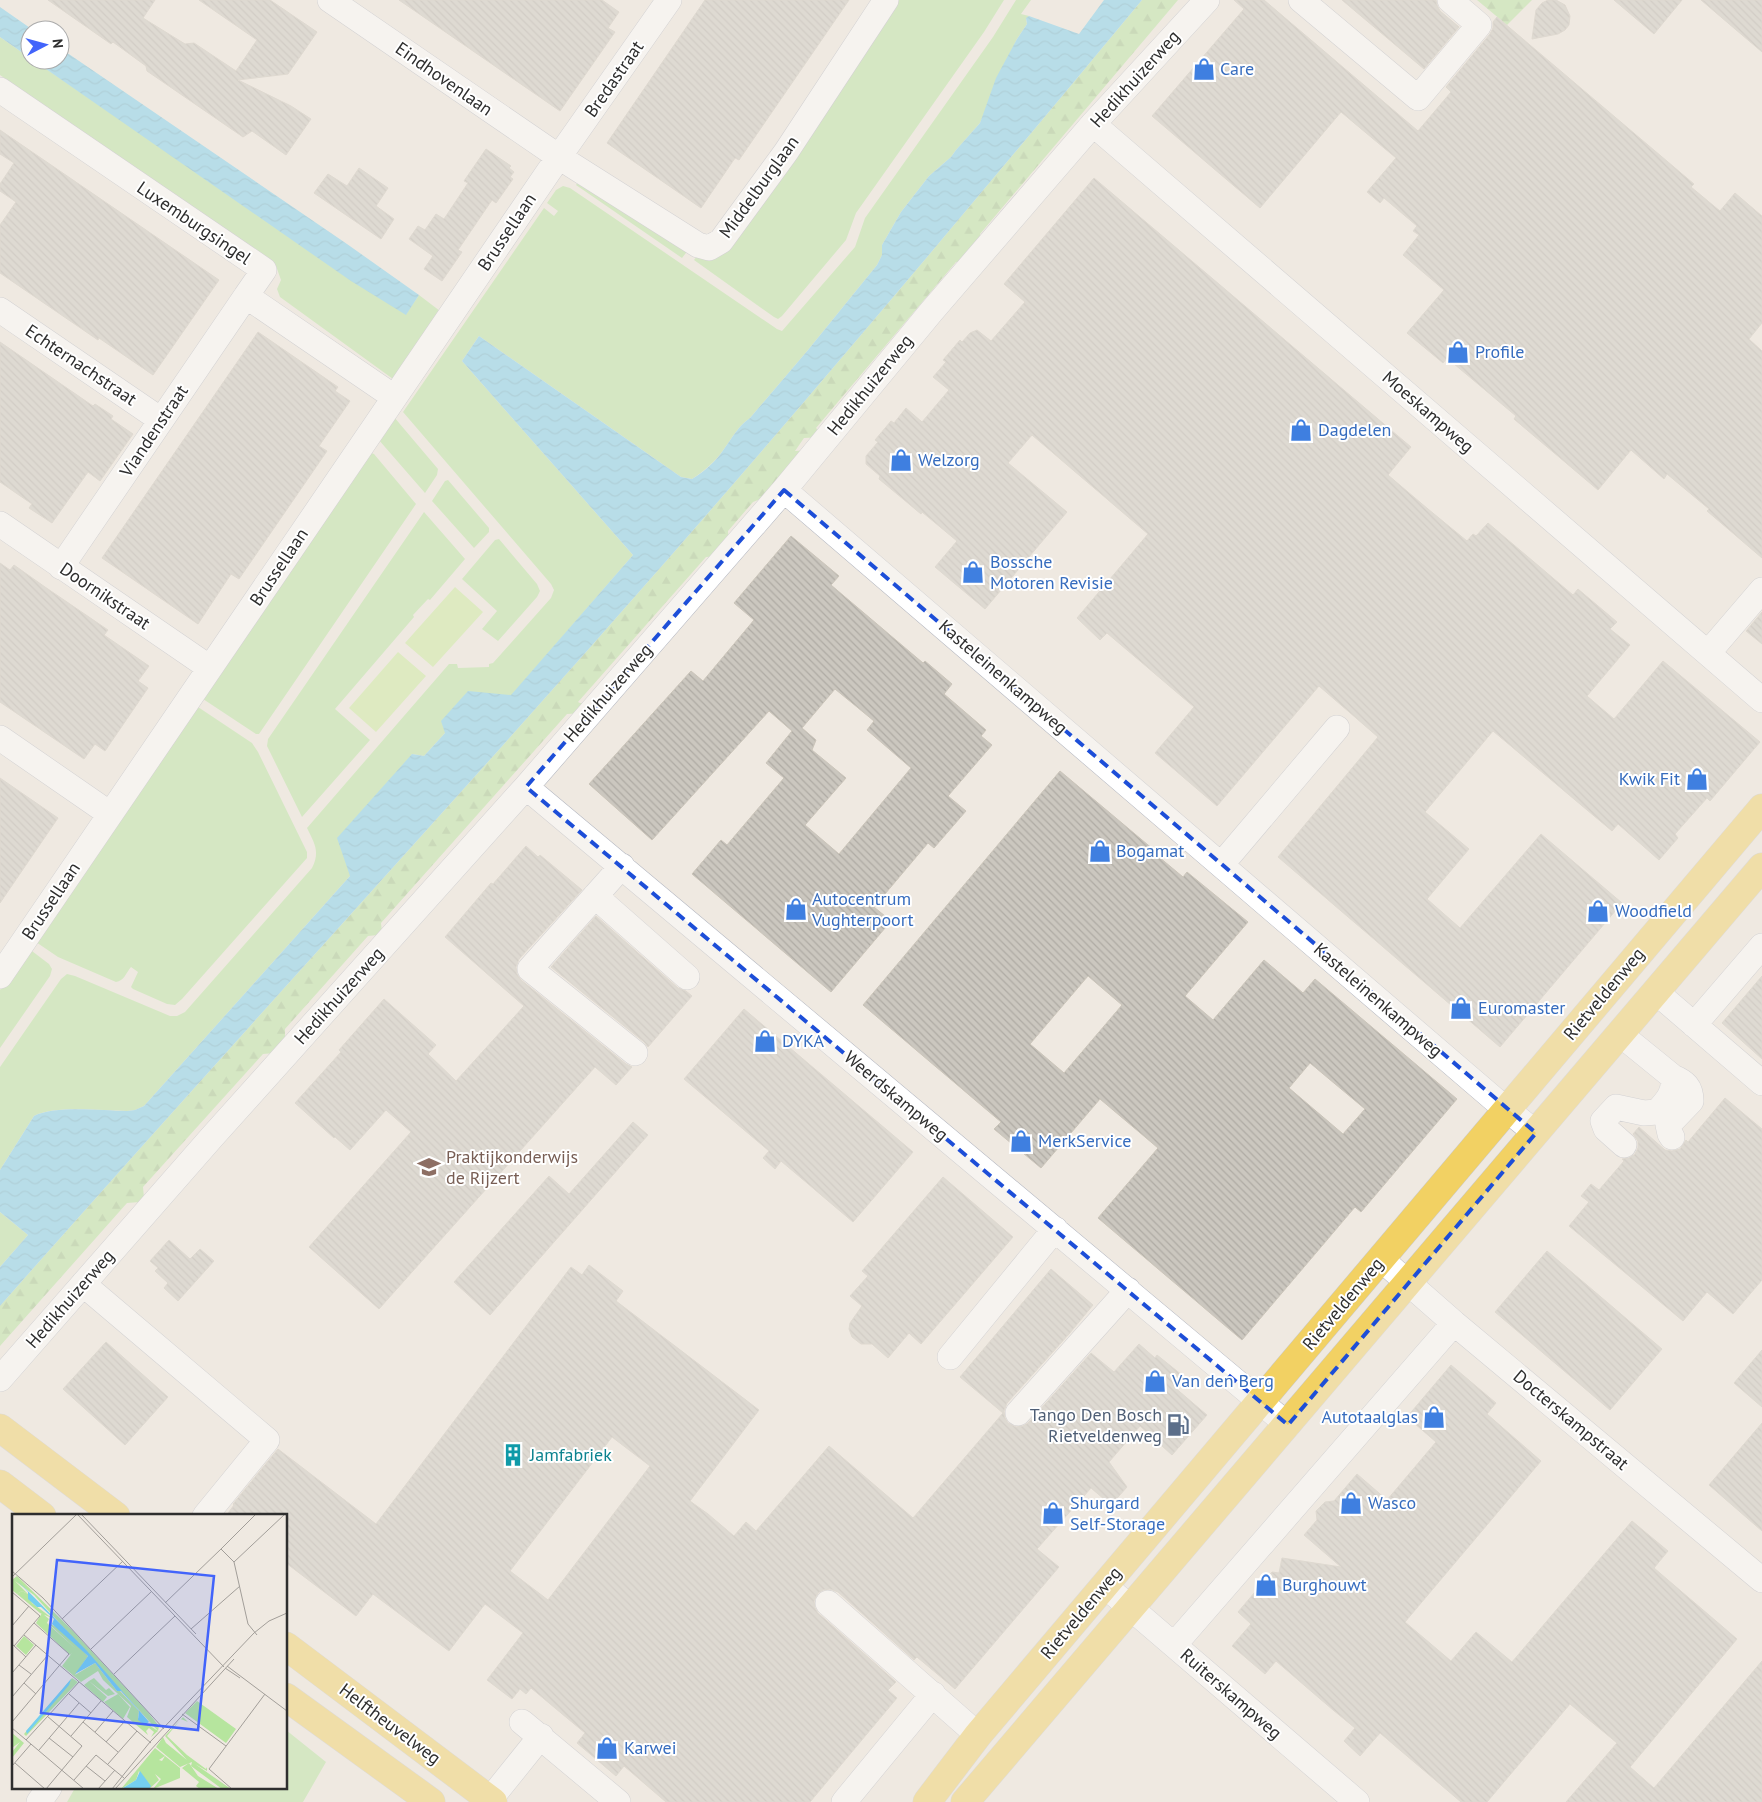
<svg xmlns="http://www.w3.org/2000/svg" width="1762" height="1802" font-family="'PT Sans',sans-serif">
<defs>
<pattern id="forest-firs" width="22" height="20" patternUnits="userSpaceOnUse" patternTransform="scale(1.25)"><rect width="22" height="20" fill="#b6e59e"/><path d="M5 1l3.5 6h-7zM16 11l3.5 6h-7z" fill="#9dc588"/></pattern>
<pattern id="water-waves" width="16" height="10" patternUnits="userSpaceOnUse" patternTransform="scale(1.25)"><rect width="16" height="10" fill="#75cff0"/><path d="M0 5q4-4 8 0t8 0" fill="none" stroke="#66b2ce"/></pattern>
<pattern id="building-back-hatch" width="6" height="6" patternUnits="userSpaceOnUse" patternTransform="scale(1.25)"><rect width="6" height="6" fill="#cbc7bf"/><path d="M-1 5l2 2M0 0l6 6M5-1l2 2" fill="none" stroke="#afaba4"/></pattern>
</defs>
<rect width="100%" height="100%" fill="#efe9e1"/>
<path fill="#b6e59e" d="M895,0H1004L984,32L856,213L846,240L782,316L778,319L774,317L694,260Z
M1016,0H1031L1021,14L1029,16L1026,19L1027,24L1017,39L991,93L988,105L980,123L956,150L951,157L929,176L901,212L882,245V255L877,265L808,350L750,418C738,426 732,438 724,449C716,461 704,471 692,479L681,477L479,336L462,361L633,555L511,696L445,733L424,756L412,754L350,876L144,1106L135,1110L127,1111C102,1111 55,1105 34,1116L0,1170V1067L61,979L67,974L75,976L170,1016H177L185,1012L312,868C320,852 315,844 307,828L449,664H457L458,668L489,667V664L493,663L551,598L554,590L551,584L403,412L544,208L554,216L558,211L547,203L556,190L563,186L570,188L777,329L782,331L855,247L865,218L993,37Z
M0,37L30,58V60H33L406,314L419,295L440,311L393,379L280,297L277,289L281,280L276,266L0,75Z
M583,175L689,249L682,258L576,185Z
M394,417L438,469L437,475L425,493L378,439Z
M369,452L374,454L416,504L259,734H256L200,697Z
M448,480L489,528V532L474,548L432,501L445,481Z
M424,512L465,559L430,600L428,599L413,615L414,617L335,709L370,740L302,817L267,746L268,739Z
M499,539L537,584L540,591L537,597L498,641L482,629L497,611L462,579L495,540Z
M195,705L252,743L258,752L307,852V858L182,999L175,1005L167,1004L133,989L131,987L138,972L131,967C126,973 124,981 116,982L58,957L33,940Z
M28,948L49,964L52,969L50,976L0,1048V990Z
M0,1212L28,1235L0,1267Z
M286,1730L326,1762L303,1802H67L75,1788H286Z"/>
<path fill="url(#forest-firs)" d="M1142,0H1178L980,234L981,251L973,260L956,262L816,428L817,429H828L824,437L804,438L795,451L807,450L768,496L753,502L728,531L729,548L723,556L706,557L578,702L580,703H590L583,713L567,714L381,923L382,932L378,935L368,936L285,1029V1040L274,1053L263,1054L143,1187L144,1198L140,1202L127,1203L0,1346V1306C221,1055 448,810 668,559C829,375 986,188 1142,0Z
M1477,0H1532L1507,25Z"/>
<path fill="#c9ec9a" d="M455,587L483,612L433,667L405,643Z
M398,652L426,676L376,732L349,708Z"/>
<path fill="url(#water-waves)" d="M1104,0H1142C986,188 829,375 668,559C448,810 221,1055 0,1306V1267L28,1235L0,1212V1170L34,1116C56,1105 102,1111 127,1111L135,1110L144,1106L350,876L337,838L412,754L424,756L445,733L441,721L468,691L511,695L633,555L462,361L479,336L681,477L692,479C705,471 716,461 724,449C732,438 738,426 750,418L808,350L877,265L882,255V245L901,212L929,176L951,157L956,150L980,123L996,78L1017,39L1027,24L1026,18L1029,16L1079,34Z
M0,7L33,30H30V58L0,37Z
M60,48L347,244L419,295L406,315L351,281L33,60H60Z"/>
<path fill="url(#building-back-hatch)" stroke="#cbc5ba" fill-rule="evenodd" d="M48,0H155L143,18L185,44L194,43L236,71L257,40L199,0H270L317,32L288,74L238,80L291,106L311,119L286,155L252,131L243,137L147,71L146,66L113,42L111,44Z
M399,0H602L619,12L608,28L615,32L560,111Z
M705,0H849L739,160L735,158L701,208L607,143Z
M1234,0H1264L1418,131L1451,92L1446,87L1490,34L1493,28V22L1497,17L1694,184L1691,187L1720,211L1735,193L1762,216V323L1749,339L1762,351V558L1707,511L1709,509L1667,474L1664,479L1631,450L1598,490L1514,419L1516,416L1447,358L1443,363L1407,333L1444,290L1403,255L1419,235L1413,231L1417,226L1384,198L1380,203L1367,192L1396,158L1341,112L1260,208L1152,116L1244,9Z
M1342,0H1436L1437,5L1440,11L1459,27L1424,69Z
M1548,0H1556L1565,5L1570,16L1569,25L1565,30L1558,34L1532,39L1536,10L1542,3Z
M1614,0H1682L1654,34Z
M1701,0H1762V52Z
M0,130L219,280L153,375L99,338L98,340L0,273V225L16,202L0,191V184L14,163L0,154Z
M486,149L511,166L509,168L514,172L510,177L513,179L496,203L492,200L458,250L462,252L442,281L424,269L433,256L409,239L418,226L425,230L436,214L444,219L468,183L464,181Z
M359,168L388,188L376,206L394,219L381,239L314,193L328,174L347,186Z
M1094,178L1411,447L1388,475L1428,509L1467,541L1473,534L1476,536L1488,523L1573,595L1578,589L1617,622L1610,629L1630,645L1587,696L1614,719L1663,661L1760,742L1710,801L1707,798L1675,834L1678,838L1659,860L1618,824L1612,831L1493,731L1425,812L1469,849L1427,899L1460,928L1541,834L1622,903L1500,1047L1278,857L1378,737L1319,686L1217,806L1155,753L1194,707L1107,633L1100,640L1077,618L1148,534L1032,435L1008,463L1067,512L985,609L935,567L957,541L922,512L921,514L879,479L880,476L866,464V456L878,442L875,440L891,421L894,423L906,408L922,422L949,390L933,377L946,362L943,360L960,340L962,342L970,333L977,330L991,341L1025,302L1004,284Z
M258,332L338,387L335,391L350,401L319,446L327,451L239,579L231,574L198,624L102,558Z
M0,342L93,406L95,404L113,416L111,419L133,434L100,481L88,472L52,523L29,508L32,504L0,482Z
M791,536L839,576L831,585L923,663L925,661L952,684L944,694L986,730L981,736L992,745L948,796L966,811L934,848L928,843L874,907L891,921L831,992L692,874L721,840L727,845L784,778L766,763L792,731L769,711L652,840L589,784L691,671L703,681L754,620L734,603ZM835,689L874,721L867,730L911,768L839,854L805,825L846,778L812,750L816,740L802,728Z
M0,563L10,570L14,565L45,587L108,630L104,635L149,666L138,681L148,688L105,751L95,744L84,759L0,702Z
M1762,612V644L1746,631Z
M1060,771L1154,850L1153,852L1183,877L1187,872L1248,922L1185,996L1213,1020L1264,960L1303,993L1315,979L1457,1099L1361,1212L1355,1207L1242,1340L1098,1218L1158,1148L1100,1099L1041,1168L994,1129L1001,1122L863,1005ZM1088,976L1122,1005L1064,1073L1030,1044ZM1310,1063L1365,1109L1343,1134L1289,1088Z
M0,778L58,818L0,903Z
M526,846L538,857L540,855L582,890L519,959L516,967L517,974L521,980L626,1064L632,1067L616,1085L595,1067L379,1309L309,1247L411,1132L386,1110L350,1150L335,1137L334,1138L295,1103L341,1052L339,1050L384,999L436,1045L428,1054L456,1081L524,1006L445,937L491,883L493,884Z
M596,916L678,988L686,991L692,996L648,1047L644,1042L551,967Z
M1762,976V1059L1722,1023Z
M744,1009L913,1152L853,1222L781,1161L775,1169L763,1158L769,1151L684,1079Z
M1725,1098L1762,1129V1280L1733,1314L1707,1292L1683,1321L1569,1226L1589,1202L1581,1196L1591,1184L1599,1190L1624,1161L1622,1159L1629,1158L1635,1154L1638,1148V1141L1633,1134L1639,1127L1665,1150L1672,1151L1680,1149L1686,1140L1688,1142Z
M633,1122L648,1135L490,1315L454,1282L549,1176L569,1194Z
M943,1177L1013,1237L921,1344L909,1333L888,1358L872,1344H861L852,1337L849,1329L850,1323L862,1306L850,1296L868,1276L862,1271Z
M169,1240L190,1259L200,1249L214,1261L178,1301L164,1288L168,1283L155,1271L158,1268L150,1261Z
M1547,1251L1662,1349L1610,1410L1495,1312Z
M589,1265L623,1291L616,1301L759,1410L690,1501L708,1514L734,1536L746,1522L756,1531L829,1446L913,1518L1003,1413L960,1377L1051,1269L1093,1305L1069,1334L1007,1403L1004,1411L1005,1418L1008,1423L1016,1427L1023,1426L1028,1423L1091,1353L1114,1372L1139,1344L1155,1358L1157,1355L1182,1375L1173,1386L1207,1415L1172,1455L1140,1426L1109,1462L1127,1487L1111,1505L1091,1488L1037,1549L1059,1567L955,1689L917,1657L914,1660L838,1592L830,1589L823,1590L818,1593L814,1601L815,1608L818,1613L896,1682L888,1690L897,1698L810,1802H666L624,1766L616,1776L577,1743L585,1733L531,1688L526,1694L520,1689L512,1699L487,1680L523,1633L485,1604L449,1651L373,1594L356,1616L286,1563V1516H226L234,1505L233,1504L278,1449L376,1524L571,1267L582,1275ZM612,1437L650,1466L548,1600L510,1571Z
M106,1342L168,1397L125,1445L63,1389Z
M1762,1350V1407L1734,1383Z
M1451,1365L1496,1403L1487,1414L1541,1461L1405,1622L1451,1661L1476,1632L1512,1662L1632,1521L1668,1551L1654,1568L1737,1639L1630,1767L1654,1788L1762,1661V1802H1566L1617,1743L1570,1704L1487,1802H1461L1380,1733L1360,1756L1344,1741L1355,1728L1333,1710L1276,1661L1265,1674L1232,1646L1251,1624L1238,1612L1272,1572L1279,1573L1282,1558L1341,1567L1304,1535L1317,1520L1316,1511L1325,1502L1334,1501L1357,1474L1387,1500L1436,1442L1407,1417Z
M1762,1423V1531L1709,1485Z"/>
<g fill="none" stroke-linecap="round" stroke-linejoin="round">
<defs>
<path id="minor" d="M330,0L559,157L698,245L709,248L721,241L786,152L886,0
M1301,0L1418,98L1479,25L1450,0
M0,90L264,270L246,296L394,397
M1093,124L1762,700
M0,310L161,420
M784,490L1495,1100L1536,1133
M0,524L210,668
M61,567L246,296
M1708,653L1762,590
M0,738L110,814
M526,787L1288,1425
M1221,865L1337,728
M622,866L530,969L635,1053
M595,896L687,977
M0,976L549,171L669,0
M1656,992L1762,1083
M1694,1025L1762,946
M1620,1034L1673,1077C1685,1082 1691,1087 1691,1101L1668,1125L1670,1134L1672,1137
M1624,1145L1606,1129L1603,1121L1616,1107L1644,1113L1657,1112C1667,1101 1675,1093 1673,1077
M1381,1259L1454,1323L1762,1580
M83,1284L267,1440L205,1516
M950,1357L1055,1229
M0,1379L212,1137L526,787L784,490L931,312L1093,124L1207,0
M1018,1413L1128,1290
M1105,1586L1357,1802
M828,1603L978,1735
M1174,1645L1454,1323
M522,1722L618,1802
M39,1802L49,1788
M488,1802L541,1736
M844,1802L933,1694"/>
<path id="major" d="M0,1428L116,1516
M0,1484L42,1516
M286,1646L493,1802
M286,1697L431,1802
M927,1802L978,1735L1762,808
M965,1802L1762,867"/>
</defs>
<use href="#minor" stroke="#b4b7c1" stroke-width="26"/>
<use href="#major" stroke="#c9c9c9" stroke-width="29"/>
<use href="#minor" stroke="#fff" stroke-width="25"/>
<use href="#major" stroke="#f2d163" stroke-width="28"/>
</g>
<path d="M0 0H1762V1802H0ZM784,490L1536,1133L1288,1425L526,787Z" fill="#efe9e1" fill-opacity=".55" fill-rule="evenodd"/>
<path fill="none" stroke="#1d4ed8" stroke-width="4" stroke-dasharray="10 6" stroke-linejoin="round" d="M784,490L1536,1133L1288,1425L526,787Z"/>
<defs>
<symbol id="shop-bare" viewBox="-9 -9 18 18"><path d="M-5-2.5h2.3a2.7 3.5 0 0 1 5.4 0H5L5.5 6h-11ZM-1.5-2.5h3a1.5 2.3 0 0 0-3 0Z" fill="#3f7fe0" stroke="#fff" stroke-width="2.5" paint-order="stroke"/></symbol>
<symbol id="school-bare" viewBox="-9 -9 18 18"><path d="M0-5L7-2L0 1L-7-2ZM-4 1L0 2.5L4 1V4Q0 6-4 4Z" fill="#8d6e63" stroke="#fff" stroke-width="2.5" paint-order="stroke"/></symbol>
<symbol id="fuel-bare" viewBox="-9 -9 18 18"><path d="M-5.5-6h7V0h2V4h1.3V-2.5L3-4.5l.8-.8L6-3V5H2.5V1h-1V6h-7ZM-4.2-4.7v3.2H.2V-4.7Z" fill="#5c6f8a" stroke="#fff" stroke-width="2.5" paint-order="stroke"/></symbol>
<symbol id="building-bare" viewBox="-9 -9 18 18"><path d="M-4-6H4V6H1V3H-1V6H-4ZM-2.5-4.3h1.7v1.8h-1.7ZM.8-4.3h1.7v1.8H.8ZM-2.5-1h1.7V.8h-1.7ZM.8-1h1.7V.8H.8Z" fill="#0f9aa8" stroke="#fff" stroke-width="2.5" paint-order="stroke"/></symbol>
</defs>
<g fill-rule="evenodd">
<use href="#shop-bare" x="1188" y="53" width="32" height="32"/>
<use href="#shop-bare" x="1442" y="336" width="32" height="32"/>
<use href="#shop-bare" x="1285" y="414" width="32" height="32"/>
<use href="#shop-bare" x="885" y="444" width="32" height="32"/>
<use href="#shop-bare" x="957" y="556" width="32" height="32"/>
<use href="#shop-bare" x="1681" y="763" width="32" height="32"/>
<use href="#shop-bare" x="1084" y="835" width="32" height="32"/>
<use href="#shop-bare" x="780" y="893" width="32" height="32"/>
<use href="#shop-bare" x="1582" y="895" width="32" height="32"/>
<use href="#shop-bare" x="1445" y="992" width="32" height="32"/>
<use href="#shop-bare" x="749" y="1025" width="32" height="32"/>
<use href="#shop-bare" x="1005" y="1125" width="32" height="32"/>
<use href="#school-bare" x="413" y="1151" width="32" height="32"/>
<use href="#shop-bare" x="1139" y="1365" width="32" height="32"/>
<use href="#shop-bare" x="1418" y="1401" width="32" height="32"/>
<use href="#fuel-bare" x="1162" y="1409" width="32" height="32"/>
<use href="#building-bare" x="497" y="1439" width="32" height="32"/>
<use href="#shop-bare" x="1335" y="1487" width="32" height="32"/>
<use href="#shop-bare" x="1037" y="1497" width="32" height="32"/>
<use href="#shop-bare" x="1250" y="1569" width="32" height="32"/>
<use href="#shop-bare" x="591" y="1732" width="32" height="32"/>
</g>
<g text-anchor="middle" stroke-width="4" stroke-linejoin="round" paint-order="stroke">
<g font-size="18" fill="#366cbe" stroke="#fff" text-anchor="start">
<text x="1220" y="75">Care</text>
<text x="1475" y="358">Profile</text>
<text x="1318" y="436">Dagdelen</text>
<text x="918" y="466">Welzorg</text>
<text x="990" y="568">Bossche<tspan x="990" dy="21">Motoren Revisie</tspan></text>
<text x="1680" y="785" text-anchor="end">Kwik Fit</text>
<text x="1116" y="857">Bogamat</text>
<text x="812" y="905">Autocentrum<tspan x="812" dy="21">Vughterpoort</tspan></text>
<text x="1615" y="917">Woodfield</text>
<text x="1478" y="1014">Euromaster</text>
<text x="782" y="1047">DYKA</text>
<text x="1038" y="1147">MerkService</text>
<text x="1172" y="1387">Van den Berg</text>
<text x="1418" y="1423" text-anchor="end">Autotaalglas</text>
<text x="1070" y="1509">Shurgard<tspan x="1070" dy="21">Self-Storage</tspan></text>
<text x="1368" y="1509">Wasco</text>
<text x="1282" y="1591">Burghouwt</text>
<text x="624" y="1754">Karwei</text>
</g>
<g font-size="18" fill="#2e2e2e" stroke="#fff">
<text transform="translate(444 79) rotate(35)" y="6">Eindhovenlaan</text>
<text transform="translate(614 79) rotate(-55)" y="6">Bredastraat</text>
<text transform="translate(1135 79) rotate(-48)" y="6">Hedikhuizerweg</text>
<text transform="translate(759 187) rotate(-54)" y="6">Middelburglaan</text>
<text transform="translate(194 223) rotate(34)" y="6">Luxemburgsingel</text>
<text transform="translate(507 232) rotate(-56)" y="6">Brussellaan</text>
<text transform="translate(81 365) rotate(34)" y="6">Echternachstraat</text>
<text transform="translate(870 385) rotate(-51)" y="6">Hedikhuizerweg</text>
<text transform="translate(1428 412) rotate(41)" y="6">Moeskampweg</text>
<text transform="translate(154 431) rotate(-56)" y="6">Viandenstraat</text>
<text transform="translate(279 567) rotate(-56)" y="6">Brussellaan</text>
<text transform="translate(105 596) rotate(34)" y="6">Doornikstraat</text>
<text transform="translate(1003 677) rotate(41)" y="6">Kasteleinenkampweg</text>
<text transform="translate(608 693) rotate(-49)" y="6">Hedikhuizerweg</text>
<text transform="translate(51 901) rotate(-56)" y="6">Brussellaan</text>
<text transform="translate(1604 994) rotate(-50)" y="6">Rietveldenweg</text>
<text transform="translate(339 996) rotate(-48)" y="6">Hedikhuizerweg</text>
<text transform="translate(1378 1000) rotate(41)" y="6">Kasteleinenkampweg</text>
<text transform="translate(896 1096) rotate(40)" y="6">Weerdskampweg</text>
<text transform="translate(70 1299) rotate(-49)" y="6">Hedikhuizerweg</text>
<text transform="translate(1343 1304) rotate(-50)" y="6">Rietveldenweg</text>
<text transform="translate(1571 1420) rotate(40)" y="6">Docterskampstraat</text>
<text transform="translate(1081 1613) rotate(-50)" y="6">Rietveldenweg</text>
<text transform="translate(1231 1694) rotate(41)" y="6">Ruiterskampweg</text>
<text transform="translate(390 1724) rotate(37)" y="6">Helftheuvelweg</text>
</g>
<g font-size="18" fill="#785e54" stroke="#fff" text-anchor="start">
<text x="446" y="1163">Praktijkonderwijs<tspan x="446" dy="21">de Rijzert</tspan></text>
</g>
<g font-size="18" fill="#4e5e75" stroke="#fff" text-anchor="end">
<text x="1162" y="1421">Tango Den Bosch<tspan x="1162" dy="21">Rietveldenweg</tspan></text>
</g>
<g font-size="18" fill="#0d838f" stroke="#fff" text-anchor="start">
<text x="530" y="1461">Jamfabriek</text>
</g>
</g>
<g transform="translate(12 1514)">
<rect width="275" height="275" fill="#efe9e1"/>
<path d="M10,77L16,80L20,89L40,104L28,99L5,80ZM30,99L37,105L35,109L64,135L36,109L49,115L76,142L63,161L83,149L105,177H108L127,197L126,204L146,217L139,223L142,218L137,214L134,217L136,221L115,203L119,192L91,166L86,157L69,168L50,152L60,139L58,141L24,109ZM12,122L22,131L14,141L4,132ZM60,164L66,168L14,222L12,220ZM82,164L94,176L97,174L103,180L96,182L77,167ZM77,167L95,183L91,188L72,171ZM106,180L118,193L111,205L92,188ZM185,187L224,215L214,229L173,199ZM171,203L176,208L169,205L155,222L175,241L194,255L195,253V257L183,250L219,275H210L179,252L180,248L168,253L144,233L151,223L154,229L175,246L153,222ZM0,219L12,229L0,244V238L8,228L0,234ZM143,234L153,242L147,246L150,247L153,242L168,254V264L141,275L149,265L143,260L147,266L137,275L127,257L124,266L109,275Z" fill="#b6e59e"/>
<path d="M5,62L60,116L135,197L147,212L146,217L22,81L3,67L16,80L10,77L5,80L0,76V66ZM177,249L186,262L207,275H188L184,272L187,268L170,254Z" fill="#b6e59e"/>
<path d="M4,65L75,137L145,217L137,208L133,211L126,206L127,197L109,177H105L83,149L63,160L76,142L40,110L42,105L29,93H25L16,85V78ZM59,165L57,171L15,220L14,217ZM128,257L139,272L137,275H112L111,274L124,266Z" fill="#75cff0"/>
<path fill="none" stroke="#a29e99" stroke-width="1" d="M65,0L212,153M69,0L184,120M209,35L244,0M0,57L31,84L152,215M0,63L65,0M0,78L28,102L2,132M153,89L209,35L222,48M50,105L111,47M0,112L17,92M179,115L228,72M12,121L139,229M245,121L236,110L222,48L273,0M0,130L14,143M79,135L140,77M7,151L19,160M215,152L275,197M213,154L228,164M0,159L24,131M102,160L163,102M12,169L24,180M57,180L79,199M0,183L36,141M170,200L214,232M0,208L57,140L22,109M71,208L106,238M0,214L72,275M83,218L101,197M59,222L89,187M37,224L61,243M14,226L67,168M94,228L113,207M27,236L67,189M3,249L33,275M96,250L125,217M0,252L19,230M74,252L93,267M62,266L84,241L112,264M34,275L70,232L35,202M86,275L103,256M100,275L138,228L242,119L257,107L275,99M103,275L222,145M220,275L197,255L253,180"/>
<path fill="#4264fb" fill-opacity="0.15" stroke="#4264fb" stroke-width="2.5" d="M45,46L202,62L186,216L29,199Z"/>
<rect width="275" height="275" fill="none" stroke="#2e2e2e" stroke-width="2.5"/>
</g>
<g transform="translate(45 45) rotate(84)"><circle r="24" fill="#ffffff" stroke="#ababab"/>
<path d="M0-4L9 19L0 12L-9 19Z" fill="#4264fb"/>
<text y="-8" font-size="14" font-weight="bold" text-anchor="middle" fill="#2e2e2e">N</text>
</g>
</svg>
